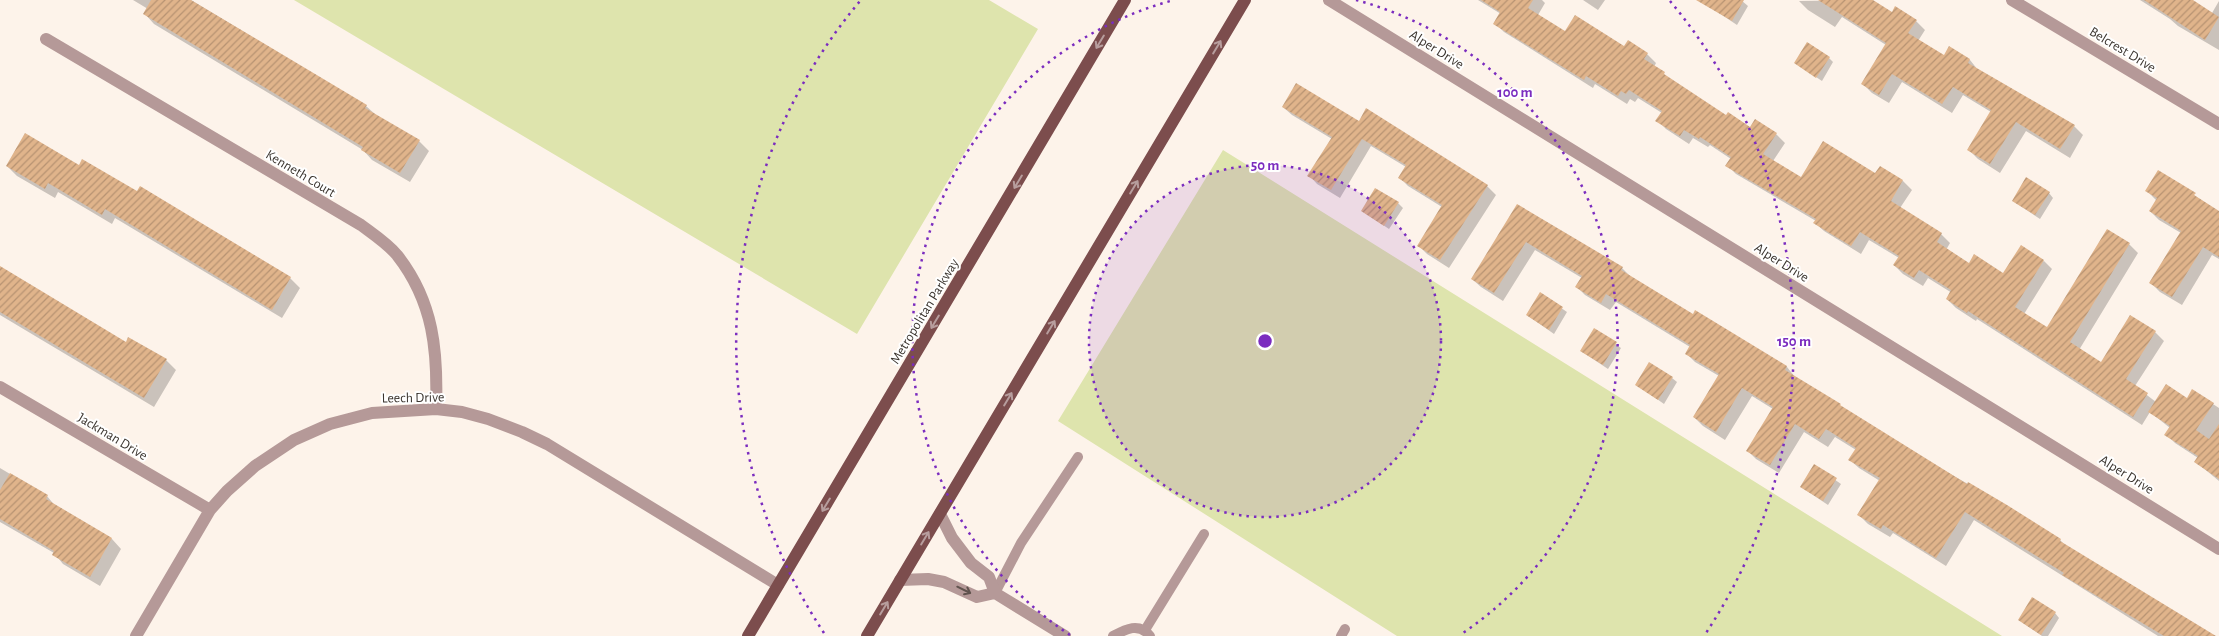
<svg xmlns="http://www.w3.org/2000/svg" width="2219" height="636" font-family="'Alegreya Sans',sans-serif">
<defs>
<pattern id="building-hatch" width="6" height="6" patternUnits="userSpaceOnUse" patternTransform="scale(1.25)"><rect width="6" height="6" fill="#e0b48b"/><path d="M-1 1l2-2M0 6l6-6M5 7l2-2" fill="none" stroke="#b79372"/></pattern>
</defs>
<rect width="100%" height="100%" fill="#fdf3ea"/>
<path fill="#dee4ad" d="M294,0H989L1038,29L857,334Z
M1223,150L2002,636H1397L1058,421Z"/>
<path fill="#0003" d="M133,0H191L366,106L376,115L419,141L429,151L410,182L372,160L363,150L154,24L145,14L148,9Z
M1478,0H1542L1545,3L1538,15L1566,33L1647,54L1656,63L1654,67L1672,81L1727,117L1750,129L1776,134L1785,143L1773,161L1801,179L1876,175L1881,168L1903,181L1912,190L1900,208L1941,234L1950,243L1946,250L1969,264L2004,275L2044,261L2052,269L2024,314L2048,329L2107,230L2129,244L2138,253L2079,350L2102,364L2155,332L2164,341L2135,386L2156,402L2188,399L2193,391L2219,408V481L2196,462L2198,458L2175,443L2166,434L2170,428L2150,412L2142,425L1977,319L1976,321L1956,308L1947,299L1952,293L1928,278L1923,286L1903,274L1894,265L1899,258L1869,240L1861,254L1824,231L1815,223L1816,221L1736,174L1727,165L1731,159L1710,145L1708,147L1693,138L1689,144L1666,129L1657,120L1662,113L1638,98L1635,102L1630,99L1627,104L1595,84L1593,88L1504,32L1495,23L1501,14Z
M1583,0H1605L1598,10Z
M1719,0H1741L1748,6L1737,25L1713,9Z
M1871,0L1892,14L1916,21L1925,30L1918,41L1944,57L1950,48L1970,60L1978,70L2074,126L2083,135L2070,158L2026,131L2000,173L1978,159L1969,150L1991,112L1963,95L1952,113L1902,82L1889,103L1872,93L1863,84L1886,45L1842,17L1835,27L1808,10L1799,1Z
M2140,0H2191L2212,13L2219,1V50L2178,26L2170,19Z
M1829,58L1833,62L1822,81L1795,63Z
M1283,107L1359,123L1487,186L1496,195L1449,268L1427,254L1419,246L1442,207L1408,186L1400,178L1406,167L1371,146L1340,198L1317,184L1309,175L1332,139L1292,115Z
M7,166H79L290,278L300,288L282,318L115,218L112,224L58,192L55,198L17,176Z
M2158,171L2219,212V259L2212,255L2182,305L2160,292L2150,282L2181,233L2159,220L2150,211L2157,201L2147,191Z
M2049,193L2053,198L2040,219L2013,201Z
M1398,203L1403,208L1389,229L1362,211Z
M1517,206L1622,268L1631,277L1693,315L1695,312L1787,367L1795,377L1895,442L2006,506L2060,540L2066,546L2214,636H2158L1974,520L1946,566L1893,533L1890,537L1868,524L1859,515L1880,481L1859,468L1850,460L1856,450L1835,437L1828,447L1804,432L1779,473L1756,459L1748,451L1773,409L1752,396L1725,440L1703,426L1694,417L1719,376L1695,362L1686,353L1690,347L1616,302L1610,310L1585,295L1577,287L1582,278L1535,250L1503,301L1481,287L1472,279Z
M0,268L126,343L166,360L176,370L154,407L0,315Z
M1541,294L1567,312L1554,334L1527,315Z
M1594,330L1621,348L1608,369L1581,351Z
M1672,378L1677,382L1664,404L1637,385Z
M1814,465L1841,484L1828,505L1801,487Z
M0,468L47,496L56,507L112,539L121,549L100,586L63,564L54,553L0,522Z
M2055,613L2059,618L2048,636H2042L2019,620Z"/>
<path fill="url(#building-hatch)" d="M151,0H191L367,105L365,108L420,140L400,173L361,150L363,147L143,14Z
M1481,0H1533L1528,8L1565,31L1575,15L1624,46L1628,40L1648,53L1644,59L1665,72L1664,74L1726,115L1728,112L1750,127L1755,119L1777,133L1763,154L1801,177L1823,141L1875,173L1880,166L1903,180L1891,201L1942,233L1937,242L1969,263L1974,254L2003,273L2021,245L2044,260L2015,307L2047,327L2107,229L2130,243L2070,342L2101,362L2130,315L2156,331L2126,379L2148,393L2133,417L1968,311L1967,313L1946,299L1951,290L1919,270L1914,278L1893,265L1899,256L1860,232L1851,246L1813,223L1816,219L1725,166L1731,157L1700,137L1699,139L1684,130L1680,136L1655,121L1662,111L1629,90L1626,94L1621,91L1618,96L1586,76L1584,80L1493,24L1500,12Z
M1696,0H1744L1732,21Z
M1818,0H1873L1892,12L1895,6L1917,20L1908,33L1944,55L1949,46L1970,59L1968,63L2075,125L2060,149L2016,122L1990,164L1967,150L1991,110L1953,87L1942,104L1892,74L1879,95L1861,84L1886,43Z
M2144,0H2193L2219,17L2205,40Z
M1807,42L1830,57L1816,78L1794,63Z
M1296,83L1359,121L1366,108L1488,185L1440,260L1417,246L1442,205L1398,178L1406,165L1362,139L1331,190L1307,176L1332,137L1282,107Z
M25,133L79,165L82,159L137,191L140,186L291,277L272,310L105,209L102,215L48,183L45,189L6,166Z
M2158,170L2196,193L2194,195L2219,211V257L2203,247L2172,297L2149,283L2181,231L2149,211L2157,198L2145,191Z
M2026,177L2050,192L2035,215L2012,201Z
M1375,188L1399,202L1384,226L1361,211Z
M1517,204L1623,267L1621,270L1693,314L1695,310L1787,366L1785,370L1841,404L1840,405L1967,484L1968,482L2007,505L2061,539L2060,541L2216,636H2164L2062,575L2064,573L1965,512L1936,558L1883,525L1881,529L1857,515L1880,478L1848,460L1856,448L1826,429L1819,439L1795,424L1770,465L1746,451L1773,407L1742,388L1716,432L1693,417L1719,374L1685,354L1690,345L1606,294L1601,303L1575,287L1582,276L1526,242L1494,293L1471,279Z
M0,266L126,342L128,337L167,359L144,398L0,312Z
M1540,292L1563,307L1549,330L1526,315Z
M1594,328L1617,342L1603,365L1580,351Z
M1649,362L1673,377L1658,400L1635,385Z
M2166,384L2187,398L2192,389L2214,403L2196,430L2209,439L2219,424V479L2194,462L2198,456L2164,435L2170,426L2148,412Z
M1814,464L1837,478L1823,501L1800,487Z
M10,473L48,495L46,499L112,538L90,577L52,555L54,551L0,519V490Z
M2032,597L2056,612L2041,635L2018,620Z"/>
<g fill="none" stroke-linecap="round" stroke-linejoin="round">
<path stroke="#b59998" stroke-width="10" d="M995,593L1021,543L1078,457
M1145,630L1204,534
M1113,636C1126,629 1139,622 1150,636
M1341,636L1345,629"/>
<path stroke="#b59998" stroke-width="12" d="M1329,0L2219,549
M2012,0L2219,124
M46,39L361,225C373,234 387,243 397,255C434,302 438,352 436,409
M0,387L210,510
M900,580L928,579L944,582L977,597L995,593L989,577L971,563L952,538L940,514
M995,593L1065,636
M136,636L210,510L227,491L255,466L294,440L330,424L372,413L436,409L462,412L488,419L522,432L547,444L778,585"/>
<path stroke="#7c4d4d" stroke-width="12" d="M748,636L1125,0
M867,636L1245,0"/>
</g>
<defs><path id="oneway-shaft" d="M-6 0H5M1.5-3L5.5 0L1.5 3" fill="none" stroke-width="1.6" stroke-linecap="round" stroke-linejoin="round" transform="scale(1.25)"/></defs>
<g stroke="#b79d9d">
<use href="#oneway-shaft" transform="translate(1100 42) rotate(121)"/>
<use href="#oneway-shaft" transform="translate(1217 47) rotate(-59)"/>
<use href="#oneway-shaft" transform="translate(1018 182) rotate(121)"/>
<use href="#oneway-shaft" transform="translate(1134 187) rotate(-59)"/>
<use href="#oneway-shaft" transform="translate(935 322) rotate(121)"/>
<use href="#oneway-shaft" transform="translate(1051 327) rotate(-59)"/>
<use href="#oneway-shaft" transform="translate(1008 399) rotate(-59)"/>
<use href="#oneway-shaft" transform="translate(826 505) rotate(121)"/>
<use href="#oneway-shaft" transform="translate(925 538) rotate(-59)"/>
<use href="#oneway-shaft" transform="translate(884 608) rotate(-59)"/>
</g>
<use stroke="#60534e" href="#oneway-shaft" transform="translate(964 590) rotate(26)"/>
<circle cx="1265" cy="341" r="176" fill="#7b2cbf" fill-opacity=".12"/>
<g fill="none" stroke="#7b2cbf" stroke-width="2.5" stroke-dasharray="2.5 5">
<circle cx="1265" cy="341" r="176"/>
<path d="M1070 635A353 353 0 0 1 1174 0M1356 0A353 353 0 0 1 1460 635"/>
<path d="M824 633A529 529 0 0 1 860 1M1670 1A529 529 0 0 1 1706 633"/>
</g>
<g text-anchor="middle" stroke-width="4" stroke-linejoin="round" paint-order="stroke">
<g font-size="14" fill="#3b352f" stroke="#fff">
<text transform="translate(1437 49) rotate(32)" y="5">Alper Drive</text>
<text transform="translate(2123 49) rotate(31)" y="5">Belcrest Drive</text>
<text transform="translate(301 173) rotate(31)" y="5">Kenneth Court</text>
<text transform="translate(1782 262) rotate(32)" y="5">Alper Drive</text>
<text transform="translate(924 311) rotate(-59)" y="5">Metropolitan Parkway</text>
<text transform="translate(413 397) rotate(-1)" y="5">Leech Drive</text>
<text transform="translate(113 436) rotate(31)" y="5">Jackman Drive</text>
<text transform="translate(2127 474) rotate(32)" y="5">Alper Drive</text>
</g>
</g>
<circle cx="1265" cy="341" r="8" fill="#7b2cbf" stroke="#fff" stroke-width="2.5"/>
<g font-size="15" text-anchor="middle" font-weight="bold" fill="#7b2cbf" stroke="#fff" stroke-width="4" stroke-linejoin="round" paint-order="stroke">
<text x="1515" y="97">100 m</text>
<text x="1265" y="170">50 m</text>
<text x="1794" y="346">150 m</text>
</g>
</svg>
